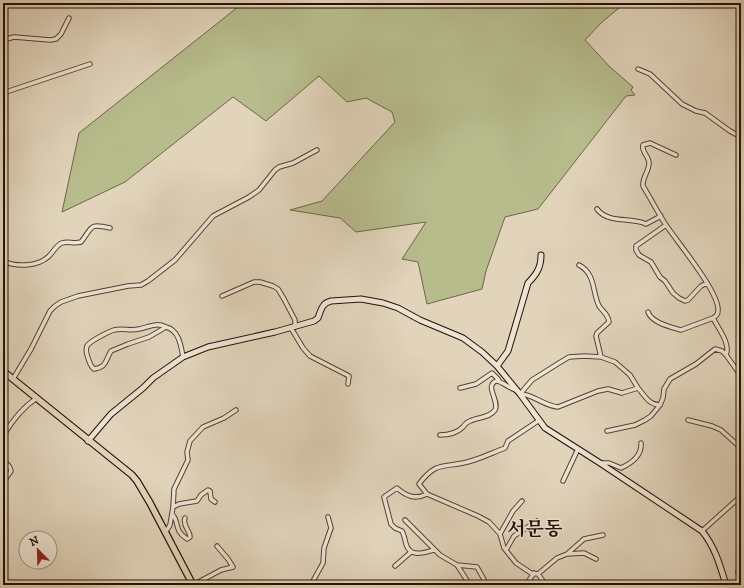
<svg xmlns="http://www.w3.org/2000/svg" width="744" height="588" font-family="'IM FELL DW Pica','Noto Serif KR',serif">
<rect width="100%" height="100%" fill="#e1d4bb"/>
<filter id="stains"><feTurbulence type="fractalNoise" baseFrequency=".005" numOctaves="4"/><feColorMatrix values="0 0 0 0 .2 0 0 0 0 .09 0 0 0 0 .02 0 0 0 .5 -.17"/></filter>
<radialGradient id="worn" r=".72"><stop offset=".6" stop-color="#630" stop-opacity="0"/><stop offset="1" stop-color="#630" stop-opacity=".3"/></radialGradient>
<path fill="#b7bc8d" stroke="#6f6648" d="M243,3H625L602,22L585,40L610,67L633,87L631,90L635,95L626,96L538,209L505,217L486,271L482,289L427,304L418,262L402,259L426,222L356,232L340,218L290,210L322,201L395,122L392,112L366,98L347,102L319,76L266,121L233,97L125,182L62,212L79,133Z"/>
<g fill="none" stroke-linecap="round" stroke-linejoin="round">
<defs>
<path id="street" d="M3,40L14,37L50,40L56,39L61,34L69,18
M638,69L650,74L682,104L696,111L705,113L730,131L741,137
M3,93L90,64
M597,209C608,224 632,217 646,224L661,216
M666,225L636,246V250L639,255L651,262L660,277L665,281L673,293L679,298L685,301L688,300L701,286L707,283
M3,261C16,267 37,267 48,257C53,253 56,245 62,243C68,241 74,244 81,242C93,227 88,223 110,228
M579,265C596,274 592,292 599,306C603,312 608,314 609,322L597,333L596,336L601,357
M222,296L254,282H260L273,286L278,289L284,299L295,320V327
M648,312C652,323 671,327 681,330L713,318C715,317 718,315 718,311C720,293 678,243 666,225C658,213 651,199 643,186C642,177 649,172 649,163C649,156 641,152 643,145L650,143L676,155
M713,318C718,328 731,344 726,355L741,376
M166,327C156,322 149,327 139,329C131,331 122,328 114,330C108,332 90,341 87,346C85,351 87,354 88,358C90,363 90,366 94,369C107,367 105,361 111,351L128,344L149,337L166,327C179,330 181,346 183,357
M291,328L303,348L310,356L349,376L348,384
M13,379L31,349L50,311L55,306L61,302L78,296L128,286L141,285L148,281L175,260L213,216L249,197L259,190L275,170L279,167L293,163L317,150
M460,388L476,384L492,373L498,379L499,381
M520,394C531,393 544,406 558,407L598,391L608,389L622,393L638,388C645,396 649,405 660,405
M520,394L532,380L559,363L569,357L585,356L601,357L615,362L630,375L638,388
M688,420L712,426L721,430L741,448
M607,431L635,425L645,420L651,416L660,405L663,398L664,389L670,379L696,364L715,349L722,351L726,355
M440,435C448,435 457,433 463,427C465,424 467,422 470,421C478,417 490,418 495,410C500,401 484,386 496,381C500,380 512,390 518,391
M3,436C12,421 23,407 37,398
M3,460L9,466L11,471L4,481L3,488
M600,463H609L621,468C632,463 642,455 641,443
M563,481L578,449
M427,494L419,484C438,459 445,469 471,461C482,458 494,452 505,448L508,441L538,421
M173,507L179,504L197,501L201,495L208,490L210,491L211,499L215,502
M172,514C180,522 173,530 187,539L190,537C190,530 182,526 185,518
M405,520L440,555L457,565L477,567L487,585
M702,531L741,496
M165,533L170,525L173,507L174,489L188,460L187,452L190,441L203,427L224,418L236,410
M500,534L513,511L522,501
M434,550C424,553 410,558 406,544C405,539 404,535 402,531L395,528L391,524L384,497L397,488C406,496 415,500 427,494L478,516L489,522L500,534L504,548L516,563L531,573L538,574L546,585
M506,550L514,536L537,521
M567,554L584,553L596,559
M457,565L470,585
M395,566L411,552
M741,570L738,572L741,582
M538,574L557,558L567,554L584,539L603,535
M313,581L323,563L324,548L331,528L328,517
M193,585L221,570L233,567L228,559L217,546
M526,585L534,573"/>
<path id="secondary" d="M497,366L508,351L528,283C537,274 541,267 541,255
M88,441L111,414L143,388L153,378L183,357L208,347L275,332L314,321L318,318C321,310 322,303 331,301L361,299L383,303L398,308L420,320L463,338L482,352L497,366L520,394L545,428L600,463L702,531C715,547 720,565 726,585
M3,583V585"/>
<path id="primary" d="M3,371L132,475L137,481L150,503L193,585"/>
</defs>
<use href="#street" stroke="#564030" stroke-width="5.5"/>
<use href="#secondary" stroke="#270f02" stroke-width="7"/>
<use href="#primary" stroke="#270f02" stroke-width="8"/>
<use href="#street" stroke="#ece3d3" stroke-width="3.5"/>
<use href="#secondary" stroke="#ece3d3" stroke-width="5"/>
<use href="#primary" stroke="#e1d4bb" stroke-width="5.5"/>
</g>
<g text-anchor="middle" stroke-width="3" stroke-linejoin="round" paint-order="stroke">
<g font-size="19" font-weight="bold" fill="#270f02" stroke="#ece3d3">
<text x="535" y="535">서문동</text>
</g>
</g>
<rect width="744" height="588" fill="none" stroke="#e1d4bb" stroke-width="16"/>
<rect x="4" y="4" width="736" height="580" fill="none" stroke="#270f02" stroke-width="2"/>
<rect x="8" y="8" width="728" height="572" fill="none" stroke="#270f02"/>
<g transform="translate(38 550) rotate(337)"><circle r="19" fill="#ece3d3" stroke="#9d8e7f"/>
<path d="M0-3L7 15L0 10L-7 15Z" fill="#8f2418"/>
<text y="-6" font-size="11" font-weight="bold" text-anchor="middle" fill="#270f02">N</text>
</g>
<rect width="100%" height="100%" filter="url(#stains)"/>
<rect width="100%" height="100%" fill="url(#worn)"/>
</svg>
